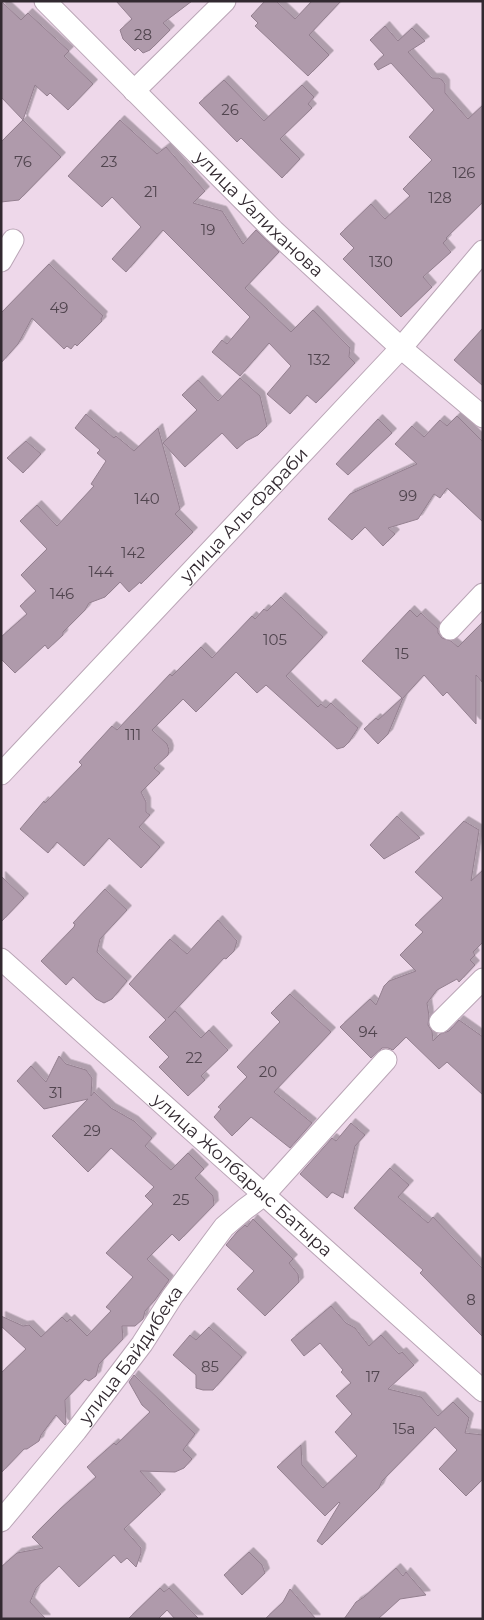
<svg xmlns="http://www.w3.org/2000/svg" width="484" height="1620" font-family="Montserrat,sans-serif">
<defs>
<filter id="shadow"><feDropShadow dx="4.5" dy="-4.5" stdDeviation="0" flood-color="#0004"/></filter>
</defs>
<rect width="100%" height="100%" fill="#eed8ea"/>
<path fill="#af9aab" stroke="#948090" filter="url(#shadow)" d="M1,1L21,20L28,13L69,51L64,56L93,84L68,110L50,93L47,96L35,85L23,120L1,97Z
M116,1H192L163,23L170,30L150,50L143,53L138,48L135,51L123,39L120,30L132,19Z
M265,1H276L295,19L312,1H341L309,35L329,55L308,76L255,26L258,23L251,16Z
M385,26L398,41L412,28L425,41L408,52L432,78H439L442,80L445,84V93L468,119L483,105V202L446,238L447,239L443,243L451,252L423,277L432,287L401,317L343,259L354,248L340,234L371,204L385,219L410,196L403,189L432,160L409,137L434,110L391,63L378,70L374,64L384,55L370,40Z
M224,80L264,121L302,85L314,97L308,104L312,108L280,139L300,159L282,178L241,138L237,142L199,103Z
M23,120L61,157L19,200L1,202V142Z
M120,120L157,154L166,147L205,191L193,203L222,211L243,244L256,230L279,252L245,288L291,332L313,310L350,348L349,357L355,363L316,403L307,395L290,414L267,394L291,366L269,343L240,376L212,352L222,340L227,344L250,317L163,230L126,272L112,259L141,227L112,197L102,207L68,176Z
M49,264L103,316L101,319L102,321L77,346L75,344L71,349L67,346L64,349L32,318L18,344L1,363V313Z
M483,328V386L454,360Z
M240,378L260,396L267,426L258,435L246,441L237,449L222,433L185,467L163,443L197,410L182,395L198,380L218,401Z
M86,414L114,438L116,436L134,451L158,428L180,509L175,514L193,532L141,584L140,582L129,592L120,582L105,597L89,603L85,610L63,632V635L48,649L45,645L15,673L1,659V637L27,614L20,606L36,591L21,575L47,549L20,521L37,505L57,526L94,486L91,484L106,461L97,453L100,450L75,428Z
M457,416L483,442V522L447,488L440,498L434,494L418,519L388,528L395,534L383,546L365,527L352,540L328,519L350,494L417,464L395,444L412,426L424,437L440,420L447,426Z
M378,419L392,433L348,475L336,464Z
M26,441L41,454L23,473L7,458Z
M281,597L323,637L286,676L318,707L321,704L326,708L331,703L358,728L349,742L344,747L337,749L266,685L257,693L236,672L196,712L183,699L152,730L167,744L169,750L168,755L154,768L160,773L141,792L146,802V812L150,815L139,827L160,847L141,868L109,838L84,866L57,842L48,853L20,829L44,801L45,803L82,765L79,762L112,726L117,730L170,674L172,676L201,647L212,658L252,616L255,619L264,609L267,611Z
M410,610L417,617L421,613L438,629V633L442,638L451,641L458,647L483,622V683L476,675V724L447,692L443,696L424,675L403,698L388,734L378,744L364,729L376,718L378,720L402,698L362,661Z
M397,816L420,838L384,859L370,845Z
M464,821L479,830L471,881L483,870V942L473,952L475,955L470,960L475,965L459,982L457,979L437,990L427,1003L429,1016L428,1025L432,1031L433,1041L440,1034L449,1031L459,1020L483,1037V1095L447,1062L439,1069L406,1037L393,1050L388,1048H382L371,1058L340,1027L370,999L376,1005L384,986L389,981L416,971L400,955L423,932L415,925L443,898L415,872Z
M1,876L24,898L1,922Z
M105,889L127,910L100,939L97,952L127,981L112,999L104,1003L96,999L73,977L66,985L41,961L74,927L75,924L73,923Z
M218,920L237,941L234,951L226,959L224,958L168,1018L175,1011L201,1038L209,1030L228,1050L201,1076L205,1080L188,1096L159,1067L169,1057L149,1037L166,1020L129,984L170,939L187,954Z
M290,994L331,1032L274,1092L312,1123L290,1148L251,1117L232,1136L214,1117L221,1109L218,1107L247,1077L237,1067L280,1022L271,1013Z
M59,1056L66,1064L86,1070L92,1078L91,1096L94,1092L111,1108L134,1121L152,1138L145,1146L171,1170L188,1153L204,1169L195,1178L213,1196L214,1205L179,1241L172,1234L147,1259L169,1280L155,1300L145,1311L143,1319L135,1326H122L123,1339L99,1364L96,1376L89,1381L85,1379L65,1400L66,1424L65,1425L56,1415L41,1435L39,1441L27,1449H24L1,1473V1373L26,1349L1,1326V1316L23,1326L29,1325L41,1337L62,1317L67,1322L70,1319L87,1336L111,1311L106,1307L133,1277L106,1253L153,1204L145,1196L154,1187L111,1148L88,1172L52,1136L88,1099L44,1109L17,1081L31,1066L46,1082Z
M351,1123L365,1135L355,1146L343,1198L332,1192L327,1198L300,1174L332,1138L336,1141Z
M390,1168L409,1185L398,1197L428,1223L433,1217L483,1269V1337L420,1273L423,1270L354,1208Z
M253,1219L293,1259L289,1263L298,1274L299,1282L265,1316L237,1289L254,1271L226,1245L237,1232L245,1225L247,1227Z
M331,1306L346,1323L355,1328L369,1346L381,1335L399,1354L402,1352L414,1365L388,1389L421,1397L438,1416L453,1402L469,1418L465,1433L483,1435V1479L466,1496L439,1469L457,1450L435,1427L382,1481L379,1488L322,1545L317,1541L340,1503L339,1502L325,1516L277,1467L301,1445L302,1465L323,1488L357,1456L335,1432L352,1414L336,1396L351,1383L341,1372L343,1370L320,1343L304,1356L291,1340Z
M209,1327L242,1357L213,1390H203L196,1388V1375L173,1355L190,1335L196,1340Z
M134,1375L195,1434L183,1450L192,1459L184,1468L175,1472L140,1471L161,1494L124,1529L141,1548V1553L136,1567L127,1558L121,1563L114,1555L79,1587L59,1566L36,1588L30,1602L46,1619H1V1567L17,1553L43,1548L32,1537L60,1509L96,1477L87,1467L114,1443L116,1445L150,1412L142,1405L129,1382Z
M249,1552L262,1565L265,1573L242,1595L224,1575Z
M396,1568L403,1576L406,1572L426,1595L400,1599L378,1619H344L356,1602L364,1597Z
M160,1588L164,1592L169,1588L199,1619H175L167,1610L158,1619H128Z
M290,1589L316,1619H265L283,1602Z"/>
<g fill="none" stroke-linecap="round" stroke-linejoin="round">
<defs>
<g id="street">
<path id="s1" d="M45,1L274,231L401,348L483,417"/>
<path d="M134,91L225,1"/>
<path d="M1,261L13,240"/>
<path d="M450,629L483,594"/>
<path id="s2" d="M1,774L401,348L483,251"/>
<path id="s3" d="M1,959L483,1391"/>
<path d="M440,1022L483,979"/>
<path id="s4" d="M1,1521L76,1431L142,1344L172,1297L224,1227L245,1209L264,1195L386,1060"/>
</g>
</defs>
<use href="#street" stroke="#baa5b6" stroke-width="23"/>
<use href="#street" stroke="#fff" stroke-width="21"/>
</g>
<g text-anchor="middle" stroke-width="4.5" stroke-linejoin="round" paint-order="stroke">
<g font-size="15" fill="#51454f">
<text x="143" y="40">28</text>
<text x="230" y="115">26</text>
<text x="23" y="167">76</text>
<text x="109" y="167">23</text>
<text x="464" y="178">126</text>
<text x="151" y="197">21</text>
<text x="440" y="203">128</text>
<text x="208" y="235">19</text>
<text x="381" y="267">130</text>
<text x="59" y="313">49</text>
<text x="319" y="365">132</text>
<text x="408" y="501">99</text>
<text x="147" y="504">140</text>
<text x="133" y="558">142</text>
<text x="101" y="577">144</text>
<text x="62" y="599">146</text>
<text x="275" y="645">105</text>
<text x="402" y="659">15</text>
<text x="133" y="740">111</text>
<text x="368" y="1037">94</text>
<text x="194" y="1063">22</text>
<text x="268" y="1077">20</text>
<text x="56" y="1098">31</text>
<text x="92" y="1136">29</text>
<text x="181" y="1205">25</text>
<text x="471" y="1305">8</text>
<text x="210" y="1372">85</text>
<text x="373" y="1382">17</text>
<text x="404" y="1434">15а</text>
</g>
<g font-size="18" fill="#322930" stroke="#fff">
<text dy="6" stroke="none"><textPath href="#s1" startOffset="302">улица Уалиханова</textPath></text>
<text dy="6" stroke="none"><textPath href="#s2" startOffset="355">улица Аль-Фараби</textPath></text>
<text dy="6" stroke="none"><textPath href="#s3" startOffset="324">улица Жолбарыс Батыра</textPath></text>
<text dy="6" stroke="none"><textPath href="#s4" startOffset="211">улица Байдибека</textPath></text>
</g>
</g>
<rect width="484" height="1620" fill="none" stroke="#322930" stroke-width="5"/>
</svg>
